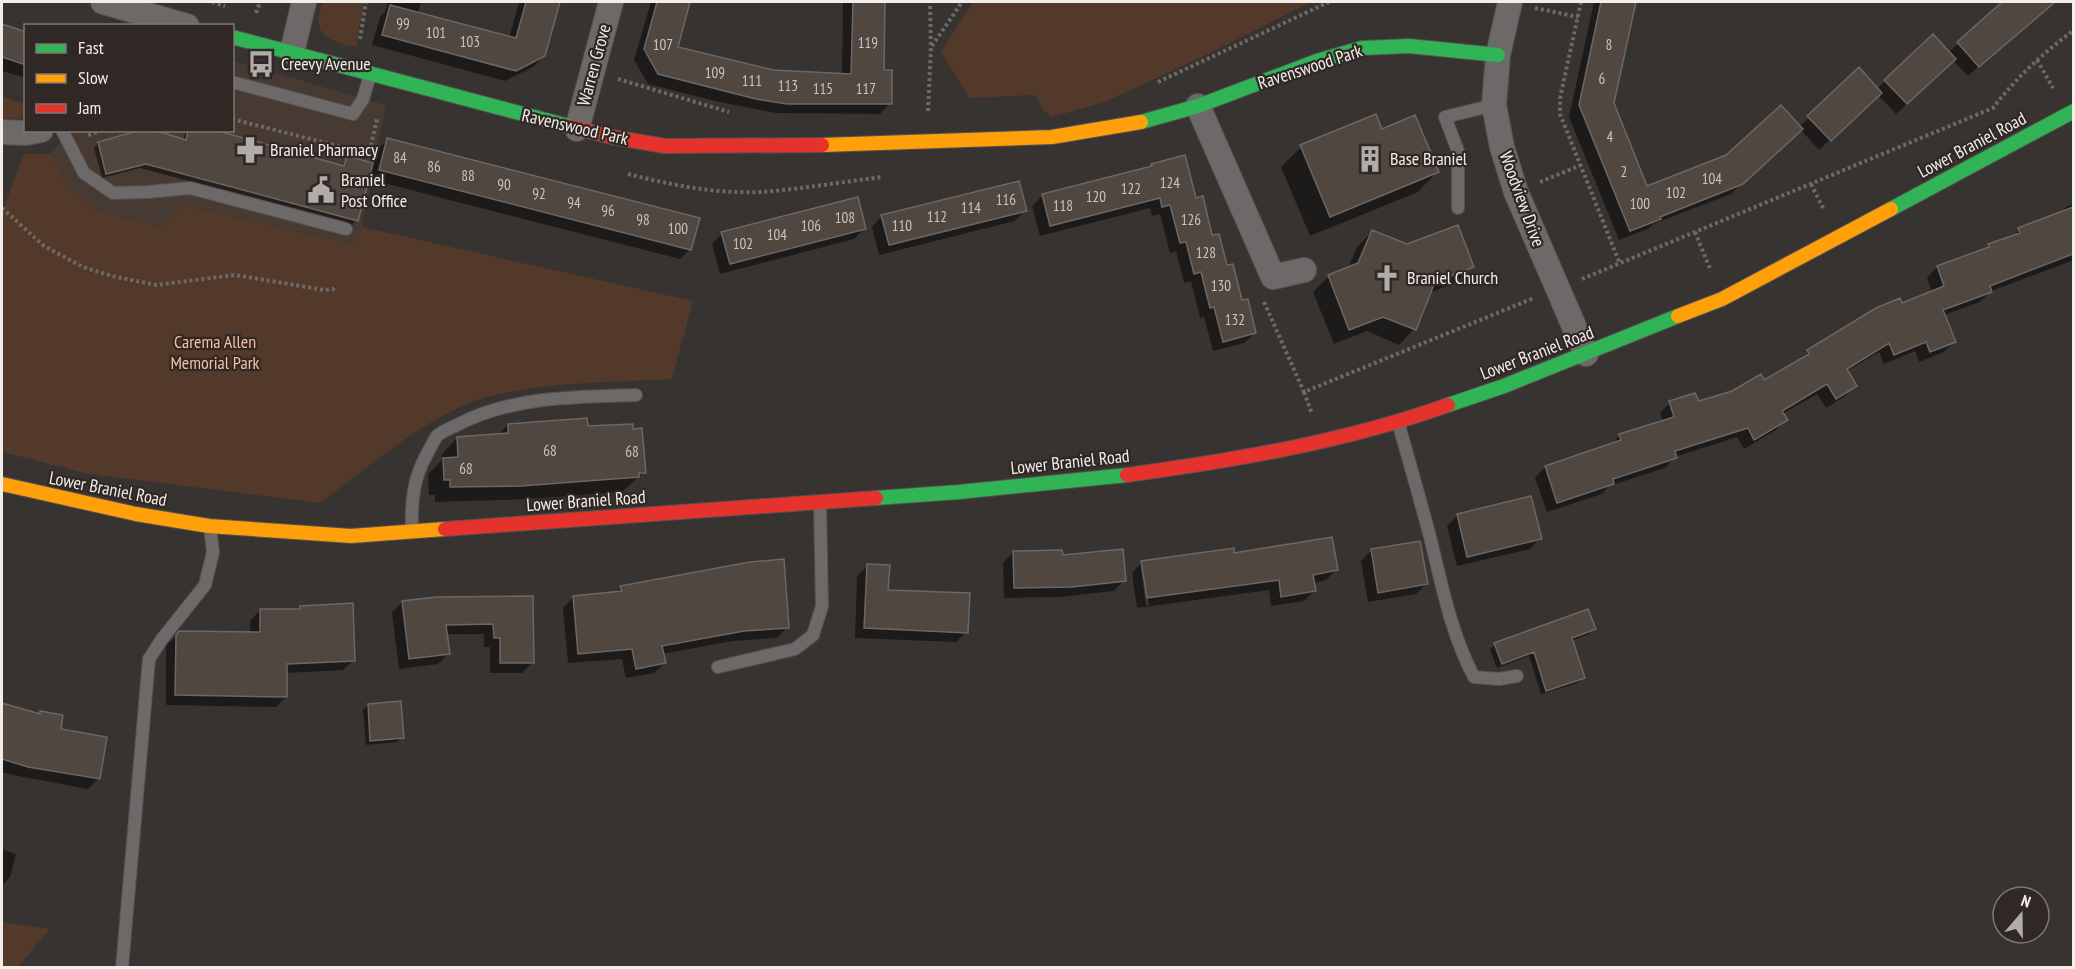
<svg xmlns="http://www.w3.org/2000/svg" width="2075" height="969" font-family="'PT Sans Narrow',sans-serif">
<rect width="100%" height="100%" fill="#373331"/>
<path fill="#473a33" d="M233,61L386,105L362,227L356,245L185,205L163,227L97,211L70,189L50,154L72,131L232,130Z"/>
<path fill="#52392a" d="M323,2H364L356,47C327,40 310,35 323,2Z
M973,2H1311L1214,51L1105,102L1052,117L1045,112L1035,95L969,98L941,52Z
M2,96L25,104V118L2,119Z
M24,154H50L70,189L97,211L162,227L184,205L356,245L362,227L693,301L672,379C609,383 516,381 460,407C409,431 365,470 320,503L89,474L2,452V212Z
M2,922L50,929L18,967H2Z"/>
<path fill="#0007" fill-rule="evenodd" d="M388,2H421L418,14L509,38L519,2H559L544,56L533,67L505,81L372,45L380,17L385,12Z
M651,2H689L676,48L773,71L842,75L843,2H884L883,72L890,103L880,114L776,113L715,101L648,84L634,60Z
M1594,2H1634L1613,103L1647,188L1799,127L1859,69L1877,89L1885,81L1948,53L2004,2H2056L2017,32L1968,76L1953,60L1896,114L1878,95L1819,150L1800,129L1731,194L1653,224L1648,229L1619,240L1569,117Z
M2,25L26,34V78L2,71Z
M186,130H209L342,166L347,158L373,165L377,150L388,139L690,249L680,259L368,179L357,220L352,225L140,168L102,178L94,148L98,143L183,141Z
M1301,147L1437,172L1418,192L1310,236L1281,167Z
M1152,165L1195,200L1255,333L1244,343L1213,351L1204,317L1200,318L1191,281L1184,283L1176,251L1170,253L1160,214L1152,216L1150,208L1040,236L1032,206L1043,195L1148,169Z
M2074,204V260L1991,291L1980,302L1944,315L1954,342L1944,352L1919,362L1915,351L1884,364L1879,352L1847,371L1855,386L1845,396L1826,408L1817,394L1782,414L1786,420L1776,430L1744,449L1737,437L1675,457L1665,468L1609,486L1602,494L1547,512L1535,478L1545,467L1610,446L1620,435L1663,422L1660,413L1670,403H1698L1764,382L1797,362L1808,352L1877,309L1901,305L1932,292L1927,278L1937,267L1985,250L1989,246L2011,238L2019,230L2058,215L2066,207Z
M1025,210L1015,221L879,255L872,227L882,216Z
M864,229L854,239L720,274L712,244L722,233Z
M1372,232L1407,246L1472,266L1457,282L1429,293L1414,329L1399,345L1367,331L1334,344L1313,292L1329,276L1348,268L1357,247Z
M508,425L587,428L644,472L622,492L530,499L435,502V495H429L428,474L442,460V454L457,438L498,435Z
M1458,515L1540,538L1530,549L1457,566L1447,526Z
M1372,550L1426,584L1416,594L1368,602L1361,561Z
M1013,552L1061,556L1124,580L1114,591L1061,597L1004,598L1003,563Z
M1233,554L1336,570L1326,580L1313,583L1314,591L1304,601L1271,606L1269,590L1137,608L1132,573L1142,562ZM1141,569H1144L1149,605L1146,606Z
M868,566L887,591L966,632L956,642L855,638L857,576Z
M621,587L787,627L777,638L732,641L662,654L664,663L654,673L626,678L622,659L568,663L563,608L573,597L615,593Z
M532,598L533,662L522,673H490V647H484V634H446L448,654L438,664L399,669L392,613L402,602Z
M300,607L354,660L343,670L286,673V697L276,707L166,705V646L180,632L250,633V621L260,610H297Z
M1594,629L1589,634L1571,641L1583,678L1578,683L1541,694L1529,656L1497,668L1490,649L1495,645Z
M2,705L38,715L41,713L59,730L99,778L88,789L18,776L2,772Z
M368,705L402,737L397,742L366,745L363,710Z
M2,849L16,854L10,877L2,886Z"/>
<path fill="#514741" stroke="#6a6765" stroke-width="1.5" d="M526,2H560L545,56L516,71L382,35L390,5L516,38Z
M657,2H690L678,47L773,70L851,74L853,2H885L884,70H892V104H787L756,99L658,74L644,49Z
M1601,2H1636L1614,103L1647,186L1726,155L1781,105L1803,129L1743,184L1660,217L1661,219L1630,231L1579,105Z
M2002,2H2055L1979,67L1957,42Z
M2,24L26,32V65L2,57Z
M1933,34L1956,59L1907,104L1884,80Z
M1859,67L1882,93L1831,141L1807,116Z
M1376,114L1382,129L1415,115L1439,172L1330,217L1300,145Z
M141,130H154L186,140L188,130H215L344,166L347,156L373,163L358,221L146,164L106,174L98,142Z
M387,138L700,218L691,250L379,170Z
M1185,155L1196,198L1203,196L1212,235L1219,234L1227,265L1233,264L1242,300L1248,299L1256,333L1223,342L1214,307L1210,308L1201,272L1194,274L1186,242L1180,243L1170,205L1162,207L1160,198L1050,226L1042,194L1152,166L1151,164Z
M1019,181L1027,211L889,245L881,215Z
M858,197L866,229L730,264L721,232Z
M2073,207V254L1990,286L1992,292L1943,310L1956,342L1930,352L1926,342L1894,355L1889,343L1847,369L1857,386L1836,399L1827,384L1782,411L1788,420L1754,440L1748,428L1675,451L1677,458L1613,479L1614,484L1557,503L1545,466L1621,440L1619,434L1674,417L1669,401L1695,393L1699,401L1732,391L1761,374L1764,380L1809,354L1807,350L1876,308L1900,298L1902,303L1944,286L1937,266L1989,247L1988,244L2020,233L2018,228Z
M1458,225L1474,267L1435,282L1416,330L1383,317L1349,330L1328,275L1358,263L1372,230L1407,244Z
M587,418L588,426L633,424V429L642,428L646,473H639V477L521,486L450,487V480H444L443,458L458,457L457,437L508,433V424Z
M1531,496L1542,539L1467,557L1457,514Z
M1332,537L1338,570L1313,575L1316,591L1281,597L1279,580L1147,598L1141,561L1234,548V553Z
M1420,541L1428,584L1378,593L1371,549Z
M1123,549L1126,581L1072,587L1014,588L1013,551L1062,550L1063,555Z
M784,559L789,628L744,631L662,646L666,663L636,669L632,649L578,654L573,596L622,591L620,586L750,562Z
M867,564L890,565L888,590L970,593L968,633L864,628Z
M533,596L534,663H500V638H494L493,624L446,625L450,654L409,659L402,601L436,597Z
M353,603L355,661L287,664V697L175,695L176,635L179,631L260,632V609H300V606Z
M1588,609L1596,629L1572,638L1585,678L1546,691L1534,652L1502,664L1494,643Z
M401,701L404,738L370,741L368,704Z
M2,703L40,714V711L63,715L61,729L107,737L100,779L28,767L2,759Z"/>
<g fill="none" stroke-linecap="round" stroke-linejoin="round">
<defs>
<path id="lane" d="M232,82L353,114L363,99L370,75
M62,130L84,173L113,193L148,192L190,188L346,229
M1458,208V151L1445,117L1494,105
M1398,422C1409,461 1420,499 1430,537C1442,585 1451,634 1474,677L1499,679L1517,676
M412,531C411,502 413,478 428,452C431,447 434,440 437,436C442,431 451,428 457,425C512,396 575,397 636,395
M718,667L795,649L813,635L822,606L820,503
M122,968L149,659L162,639L205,585L213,552L210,527"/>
<path id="street" d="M103,2L187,26
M1510,2L1498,55L1494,105L1502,147L1516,192L1586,354
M292,52L304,2
M1198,106L1273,277L1304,270
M577,129L611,2
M2,132L26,133L41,130"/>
<path id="fast" d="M232,37L572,127
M1141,122L1198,106L1317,61L1362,48L1409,46L1498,55
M1891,209L2074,111
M1448,405L1504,386L1678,316
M876,498L959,492L1127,475"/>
<path id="slow" d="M822,145L1052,137L1141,122
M1678,316L1722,299L1891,209
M2,484L136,514L209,526L351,536L445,529"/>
<path id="jam" d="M572,127L612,137L665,146L822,145
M1127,475C1236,460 1344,442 1448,405
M445,529L876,498"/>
</defs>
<use href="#lane" stroke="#555250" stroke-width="14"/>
<use href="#street" stroke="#555250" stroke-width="26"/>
<use href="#fast" stroke="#555250" stroke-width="16"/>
<use href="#slow" stroke="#555250" stroke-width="16"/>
<use href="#jam" stroke="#555250" stroke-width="16"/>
<path stroke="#6c6967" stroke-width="4" stroke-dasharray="3 3" stroke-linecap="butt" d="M212,2L225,6
M1581,2L1560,98V114L1620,264
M1535,8L1578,17
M256,13L260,2
M360,39L366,2
M932,46L962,2
M2037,60L2053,88
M618,79L729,112
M1158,82L1329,2
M928,111L931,47L930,2
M232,119L369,154L377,119
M88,135L103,130
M628,174C671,185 716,194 761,192C801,189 842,182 882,177
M1540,182L1581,165
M1811,184L1824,210
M2,208L44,246L83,267L112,276L156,285L235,275L325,290L333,289L336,293
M1695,232L1711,271
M1582,279L1993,108C2016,78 2043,53 2074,30
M1264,302L1304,392L1534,298
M1304,392L1312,414"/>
<use href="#lane" stroke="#6d6968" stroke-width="12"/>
<use href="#street" stroke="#6d6968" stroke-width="24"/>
<use href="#fast" stroke="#30b455" stroke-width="14"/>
<use href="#slow" stroke="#ff9f0a" stroke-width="14"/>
<use href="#jam" stroke="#e5322d" stroke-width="14"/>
</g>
<defs>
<symbol id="bus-bare" viewBox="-9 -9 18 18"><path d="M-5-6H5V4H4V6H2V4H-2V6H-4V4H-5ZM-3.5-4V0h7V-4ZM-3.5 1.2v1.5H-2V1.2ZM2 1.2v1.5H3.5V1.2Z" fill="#b1aca9" stroke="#302824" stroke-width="2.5" paint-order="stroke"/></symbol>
<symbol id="pharmacy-bare" viewBox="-9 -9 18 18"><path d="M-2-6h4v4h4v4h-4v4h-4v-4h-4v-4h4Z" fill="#b1aca9" stroke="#302824" stroke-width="2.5" paint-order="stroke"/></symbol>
<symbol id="building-bare" viewBox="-9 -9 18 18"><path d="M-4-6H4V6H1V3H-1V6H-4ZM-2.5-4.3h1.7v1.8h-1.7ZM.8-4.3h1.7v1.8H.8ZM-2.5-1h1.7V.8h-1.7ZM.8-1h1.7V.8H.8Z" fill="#b1aca9" stroke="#302824" stroke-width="2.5" paint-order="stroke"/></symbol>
<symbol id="civic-bare" viewBox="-9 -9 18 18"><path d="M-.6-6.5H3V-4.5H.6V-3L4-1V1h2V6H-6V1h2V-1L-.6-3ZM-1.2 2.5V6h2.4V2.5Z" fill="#b1aca9" stroke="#302824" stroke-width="2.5" paint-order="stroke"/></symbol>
<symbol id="church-bare" viewBox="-9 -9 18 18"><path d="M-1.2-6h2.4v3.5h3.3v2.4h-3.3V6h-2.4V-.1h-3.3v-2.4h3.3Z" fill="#b1aca9" stroke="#302824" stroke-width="2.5" paint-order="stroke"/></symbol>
</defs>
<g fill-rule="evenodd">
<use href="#bus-bare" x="242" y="45" width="38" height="38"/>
<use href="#pharmacy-bare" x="231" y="131" width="38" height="38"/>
<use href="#building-bare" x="1351" y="140" width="38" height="38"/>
<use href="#civic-bare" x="302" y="171" width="38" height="38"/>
<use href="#church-bare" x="1368" y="259" width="38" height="38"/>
</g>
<g text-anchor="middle" stroke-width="4.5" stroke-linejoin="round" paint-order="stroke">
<g font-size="15" fill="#cac4c0">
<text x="403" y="29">99</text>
<text x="436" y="38">101</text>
<text x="470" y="47">103</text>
<text x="868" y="48">119</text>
<text x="663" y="50">107</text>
<text x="1609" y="50">8</text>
<text x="715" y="78">109</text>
<text x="1602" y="84">6</text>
<text x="752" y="86">111</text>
<text x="788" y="91">113</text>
<text x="823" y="94">115</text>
<text x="866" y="94">117</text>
<text x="1610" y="142">4</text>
<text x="400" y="163">84</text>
<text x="434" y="172">86</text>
<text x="1624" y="177">2</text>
<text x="468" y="181">88</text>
<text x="1712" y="184">104</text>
<text x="1170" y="188">124</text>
<text x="504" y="190">90</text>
<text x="1131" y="194">122</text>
<text x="1676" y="198">102</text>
<text x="539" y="199">92</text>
<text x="1096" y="202">120</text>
<text x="1006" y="205">116</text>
<text x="574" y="208">94</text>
<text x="1640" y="209">100</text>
<text x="1063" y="211">118</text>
<text x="971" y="213">114</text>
<text x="608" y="216">96</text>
<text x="937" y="222">112</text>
<text x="845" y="223">108</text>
<text x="643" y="225">98</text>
<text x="1191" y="225">126</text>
<text x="811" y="231">106</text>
<text x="902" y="231">110</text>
<text x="678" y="234">100</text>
<text x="777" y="240">104</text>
<text x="743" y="249">102</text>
<text x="1206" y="258">128</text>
<text x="1221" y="291">130</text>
<text x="1235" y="325">132</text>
<text x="550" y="456">68</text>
<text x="632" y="457">68</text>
<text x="466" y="474">68</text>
</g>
<g font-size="18" fill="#f3edea" stroke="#302824" text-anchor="start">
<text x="281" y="70">Creevy Avenue</text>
<text x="270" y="156">Braniel Pharmacy</text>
<text x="1390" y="165">Base Braniel</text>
<text x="341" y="186">Braniel<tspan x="341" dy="21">Post Office</tspan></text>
<text x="1407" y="284">Braniel Church</text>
</g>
<g font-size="18" fill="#f3edea" stroke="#302824">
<text transform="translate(594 65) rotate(-75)" y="6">Warren Grove</text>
<text transform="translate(1310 67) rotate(-18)" y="6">Ravenswood Park</text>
<text transform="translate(575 127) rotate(13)" y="6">Ravenswood Park</text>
<text transform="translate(1972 145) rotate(-28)" y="6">Lower Braniel Road</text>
<text transform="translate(1522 199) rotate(70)" y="6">Woodview Drive</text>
<text transform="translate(1537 353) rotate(-21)" y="6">Lower Braniel Road</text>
<text transform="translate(1070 462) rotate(-6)" y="6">Lower Braniel Road</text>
<text transform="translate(108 489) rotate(11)" y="6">Lower Braniel Road</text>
<text transform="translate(586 501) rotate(-4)" y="6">Lower Braniel Road</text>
</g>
<g font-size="18" fill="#f8be9e" stroke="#302824">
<text x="215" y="348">Carema Allen<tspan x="215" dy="21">Memorial Park</tspan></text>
</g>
</g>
<rect width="2075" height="969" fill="none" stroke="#f3edea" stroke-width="6"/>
<rect x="24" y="24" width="210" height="108" fill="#302824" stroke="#7e7773" stroke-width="1.5"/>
<rect x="36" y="44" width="30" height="9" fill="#30b455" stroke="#7e7773" stroke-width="1.5"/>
<text x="78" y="54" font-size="18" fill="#f3edea">Fast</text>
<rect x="36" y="74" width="30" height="9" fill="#ff9f0a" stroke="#7e7773" stroke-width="1.5"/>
<text x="78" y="84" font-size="18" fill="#f3edea">Slow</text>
<rect x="36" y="104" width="30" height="9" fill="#e5322d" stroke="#7e7773" stroke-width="1.5"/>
<text x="78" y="114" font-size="18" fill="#f3edea">Jam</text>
<g transform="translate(2021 915) rotate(20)"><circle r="28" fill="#302824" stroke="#7e7773" stroke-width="1.5"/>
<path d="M0-4.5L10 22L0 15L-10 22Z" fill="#b1aca9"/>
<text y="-9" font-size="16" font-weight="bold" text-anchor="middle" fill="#f3edea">N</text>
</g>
</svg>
